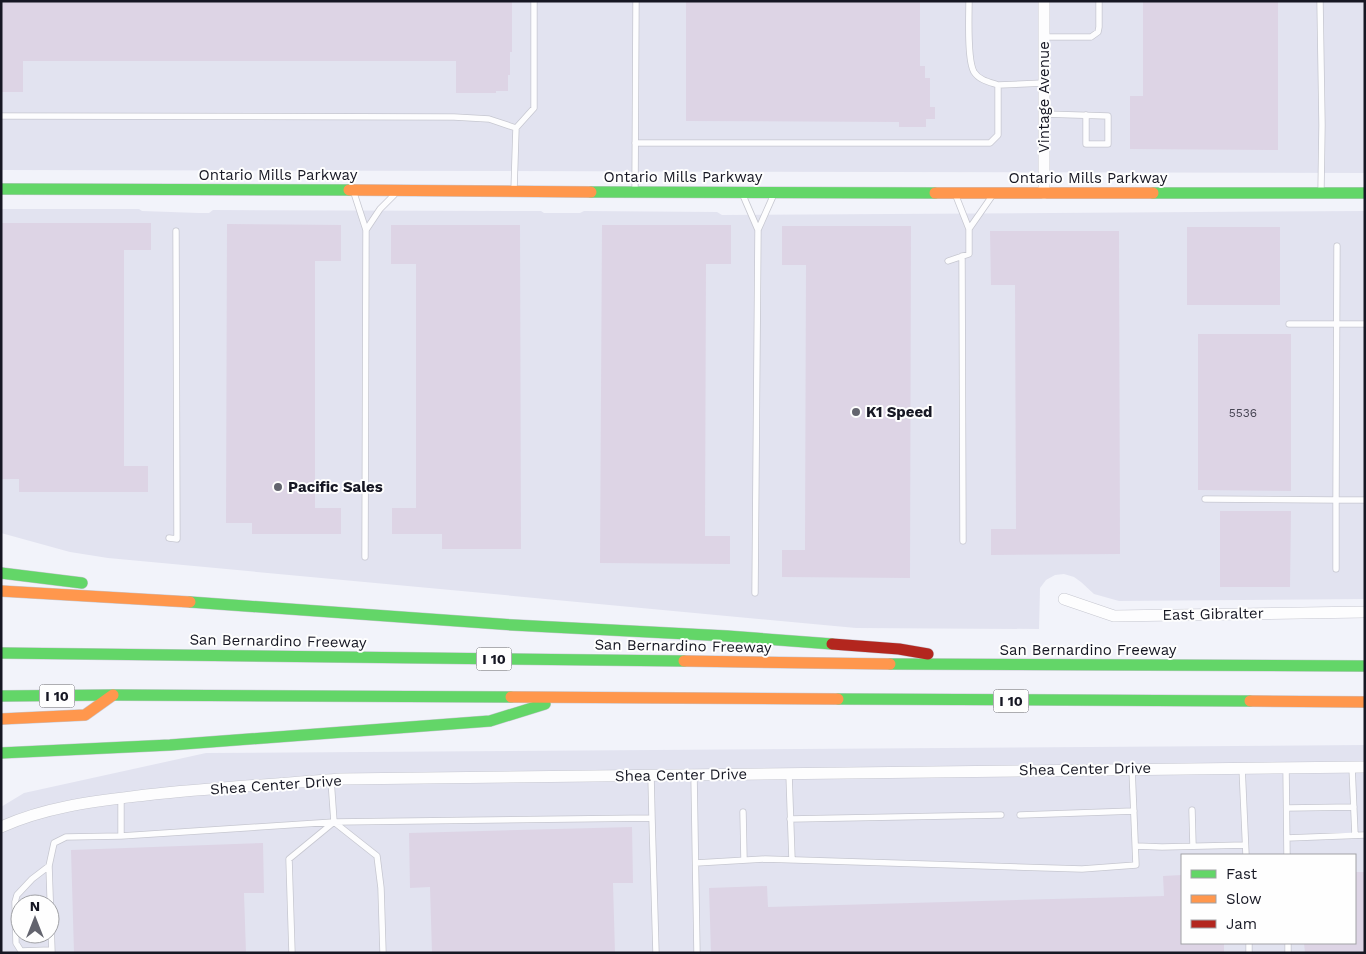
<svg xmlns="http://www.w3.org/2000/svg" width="1366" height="954" font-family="'Work Sans',sans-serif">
<rect width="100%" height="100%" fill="#f2f3fa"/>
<path fill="#e2e3f0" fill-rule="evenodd" d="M1,1H1365V173L1,170Z
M1,209H139L142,211L199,213H209L213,210L541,211L544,213H580L584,211L717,212L722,215L1365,211V599L1119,601L1094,594L1081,582L1074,577L1064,574L1055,575L1046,580L1040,588L1039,629L856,628L108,558L70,552L1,533Z
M1365,745V953H1V807L24,793L206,753ZM1182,855H1355V943H1182ZM20,904H50V934H20Z"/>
<path fill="#ddd4e5" d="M1,1H512V52H510V75H508V91H496V93H456V61H23V92H1Z
M686,1H920V66H925V78H930V107H935V119H926V127H899V122L686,121Z
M1143,1H1278V150L1130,149V96H1143Z
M1,223H151V250H124V466H148V492H19V479H1Z
M227,224L341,225V261H315V508H341V534H252V523H226Z
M391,225H520L521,549H442V534H392V508H416V264H391Z
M602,225H731V264H706L705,536H730V564L600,563Z
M782,226H911L910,578L782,577V550H805L806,265H782Z
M1187,227H1280V305H1187Z
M990,231H1119L1120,554L991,555V529H1016L1015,285H991Z
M1198,334H1291V491L1198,490Z
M1220,511H1291L1290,587H1220Z
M632,827L633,883H613L615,953H432L430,887L410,888L409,833Z
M263,843L264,893H244L246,953H74L71,850Z
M1355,872H1365V953H1305L1304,943H1355Z
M1182,875V943H1224V953H711L709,888L767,886L768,907L1164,896L1163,876Z"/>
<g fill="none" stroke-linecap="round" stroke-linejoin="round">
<defs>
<path id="lane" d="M969,1C969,17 967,60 974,72C979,80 989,82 998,85
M1320,1L1322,125L1321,190
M1044,37H1091L1098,32L1099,27V1
M1044,114L1108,116V144H1086V115
M1,116L454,117L489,119L516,128
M635,143H990L998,135V85L1044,83
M514,190L516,128L534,108V1
M635,190L636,1
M354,193L366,230L365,557
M742,193L758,230
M969,229L992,196
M366,230L380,209L394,195
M962,256L963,541
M948,261L969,254V229L956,196
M1289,324H1365
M1205,499L1336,500L1337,246
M169,538L177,539L176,231
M1336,569V500H1365
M755,593L758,230L774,194
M1286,766L1287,855
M1242,767L1246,855
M1352,767L1355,835
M789,774L792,860
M694,775L697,953
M331,780L334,822L377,856L381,888L383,953
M121,798V836
M1287,808L1354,807
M1192,810L1193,846
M743,812L744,860
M1020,815L1134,811
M652,818L656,953
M790,819L1001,815
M1287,838L1365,835
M1136,846L1162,847L1245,845
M696,863L765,859L1082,869L1136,865L1132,769
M49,866L32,879L17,895L15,902L16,943L21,951L51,950
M1249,943V953
M1288,943V953
M52,953L49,866L54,843L66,837L121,836L334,822L652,818L651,776
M292,953L289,859L334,822"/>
<path id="street" d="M1044,193V1
M1064,599L1114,616L1365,612
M1,827C47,806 97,801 146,795C211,788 276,784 341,779L1365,767"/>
<path id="fast" d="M1,189L349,190
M591,192L935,193
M1153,193H1365
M1,573L82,583
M190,602L513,625L727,636L832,644
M1,653L684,661
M890,664L1365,666
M1,696L113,695L511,697
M838,699L1250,701
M1,753L170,745L490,721L545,704"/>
<path id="slow" d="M349,190L591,192
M935,193H1153
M1,591L190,602
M684,661L890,664
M511,697L838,699
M1250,701L1365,702
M1,719L85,715L113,695"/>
<path id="jam" d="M832,644L899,649L928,654"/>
</defs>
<use href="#lane" stroke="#c6c7d0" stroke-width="7"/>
<use href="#street" stroke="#c6c7d0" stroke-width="12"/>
<use href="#fast" stroke="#c6c7d0" stroke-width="12"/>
<use href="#slow" stroke="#c6c7d0" stroke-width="12"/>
<use href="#jam" stroke="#c6c7d0" stroke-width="12"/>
<use href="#lane" stroke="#fdfdfe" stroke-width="5.5"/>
<use href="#street" stroke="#fdfdfe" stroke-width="11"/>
<use href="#fast" stroke="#63d668" stroke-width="11"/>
<use href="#slow" stroke="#ff974d" stroke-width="11"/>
<use href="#jam" stroke="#b3261e" stroke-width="11"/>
</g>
<g fill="#63646e" stroke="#fefefe" stroke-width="2">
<circle cx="856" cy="412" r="5"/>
<circle cx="278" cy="487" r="5"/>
</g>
<g text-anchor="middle" stroke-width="4" stroke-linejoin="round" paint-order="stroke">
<g font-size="12" fill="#484654">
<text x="1243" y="417">5536</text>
</g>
<g fill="#fefefe" stroke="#5c5c65" stroke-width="1">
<rect x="476.5" y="647.5" width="35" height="23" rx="4"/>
<rect x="39.5" y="684.5" width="35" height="23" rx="4"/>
<rect x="993.5" y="689.5" width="35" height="23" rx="4"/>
</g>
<g font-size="14" font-weight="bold" fill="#161723">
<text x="494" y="664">I 10</text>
<text x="57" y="701">I 10</text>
<text x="1011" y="706">I 10</text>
</g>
<g font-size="15" fill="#161723" stroke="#fefefe">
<text transform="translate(1044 97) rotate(-90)" y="5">Vintage Avenue</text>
<text x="278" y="180">Ontario Mills Parkway</text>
<text x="683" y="182">Ontario Mills Parkway</text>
<text x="1088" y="183">Ontario Mills Parkway</text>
<text transform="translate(1213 614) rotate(-1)" y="5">East Gibralter</text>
<text transform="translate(278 641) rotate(1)" y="5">San Bernardino Freeway</text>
<text transform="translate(683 646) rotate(1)" y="5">San Bernardino Freeway</text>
<text x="1088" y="655">San Bernardino Freeway</text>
<text transform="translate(1085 769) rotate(-1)" y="5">Shea Center Drive</text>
<text transform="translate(681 775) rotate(-1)" y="5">Shea Center Drive</text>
<text transform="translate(276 785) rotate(-4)" y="5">Shea Center Drive</text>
</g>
<g font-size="15" font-weight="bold" fill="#161723" stroke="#fefefe" text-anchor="start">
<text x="866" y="417">K1 Speed</text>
<text x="288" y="492">Pacific Sales</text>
</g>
</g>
<rect width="1366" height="954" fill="none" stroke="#161723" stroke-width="5"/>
<rect x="1181" y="854" width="175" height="90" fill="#fefefe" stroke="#a1a2a6"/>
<rect x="1191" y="870" width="25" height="8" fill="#63d668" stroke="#a1a2a6"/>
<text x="1226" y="879" font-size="15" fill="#161723">Fast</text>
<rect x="1191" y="895" width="25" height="8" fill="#ff974d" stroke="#a1a2a6"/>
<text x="1226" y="904" font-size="15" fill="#161723">Slow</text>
<rect x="1191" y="920" width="25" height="8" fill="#b3261e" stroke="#a1a2a6"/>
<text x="1226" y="929" font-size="15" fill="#161723">Jam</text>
<g transform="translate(35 919)"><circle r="24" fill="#fefefe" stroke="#a1a2a6"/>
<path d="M0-4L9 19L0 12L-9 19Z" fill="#63646e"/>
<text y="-8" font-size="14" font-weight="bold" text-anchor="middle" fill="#161723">N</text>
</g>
</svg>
